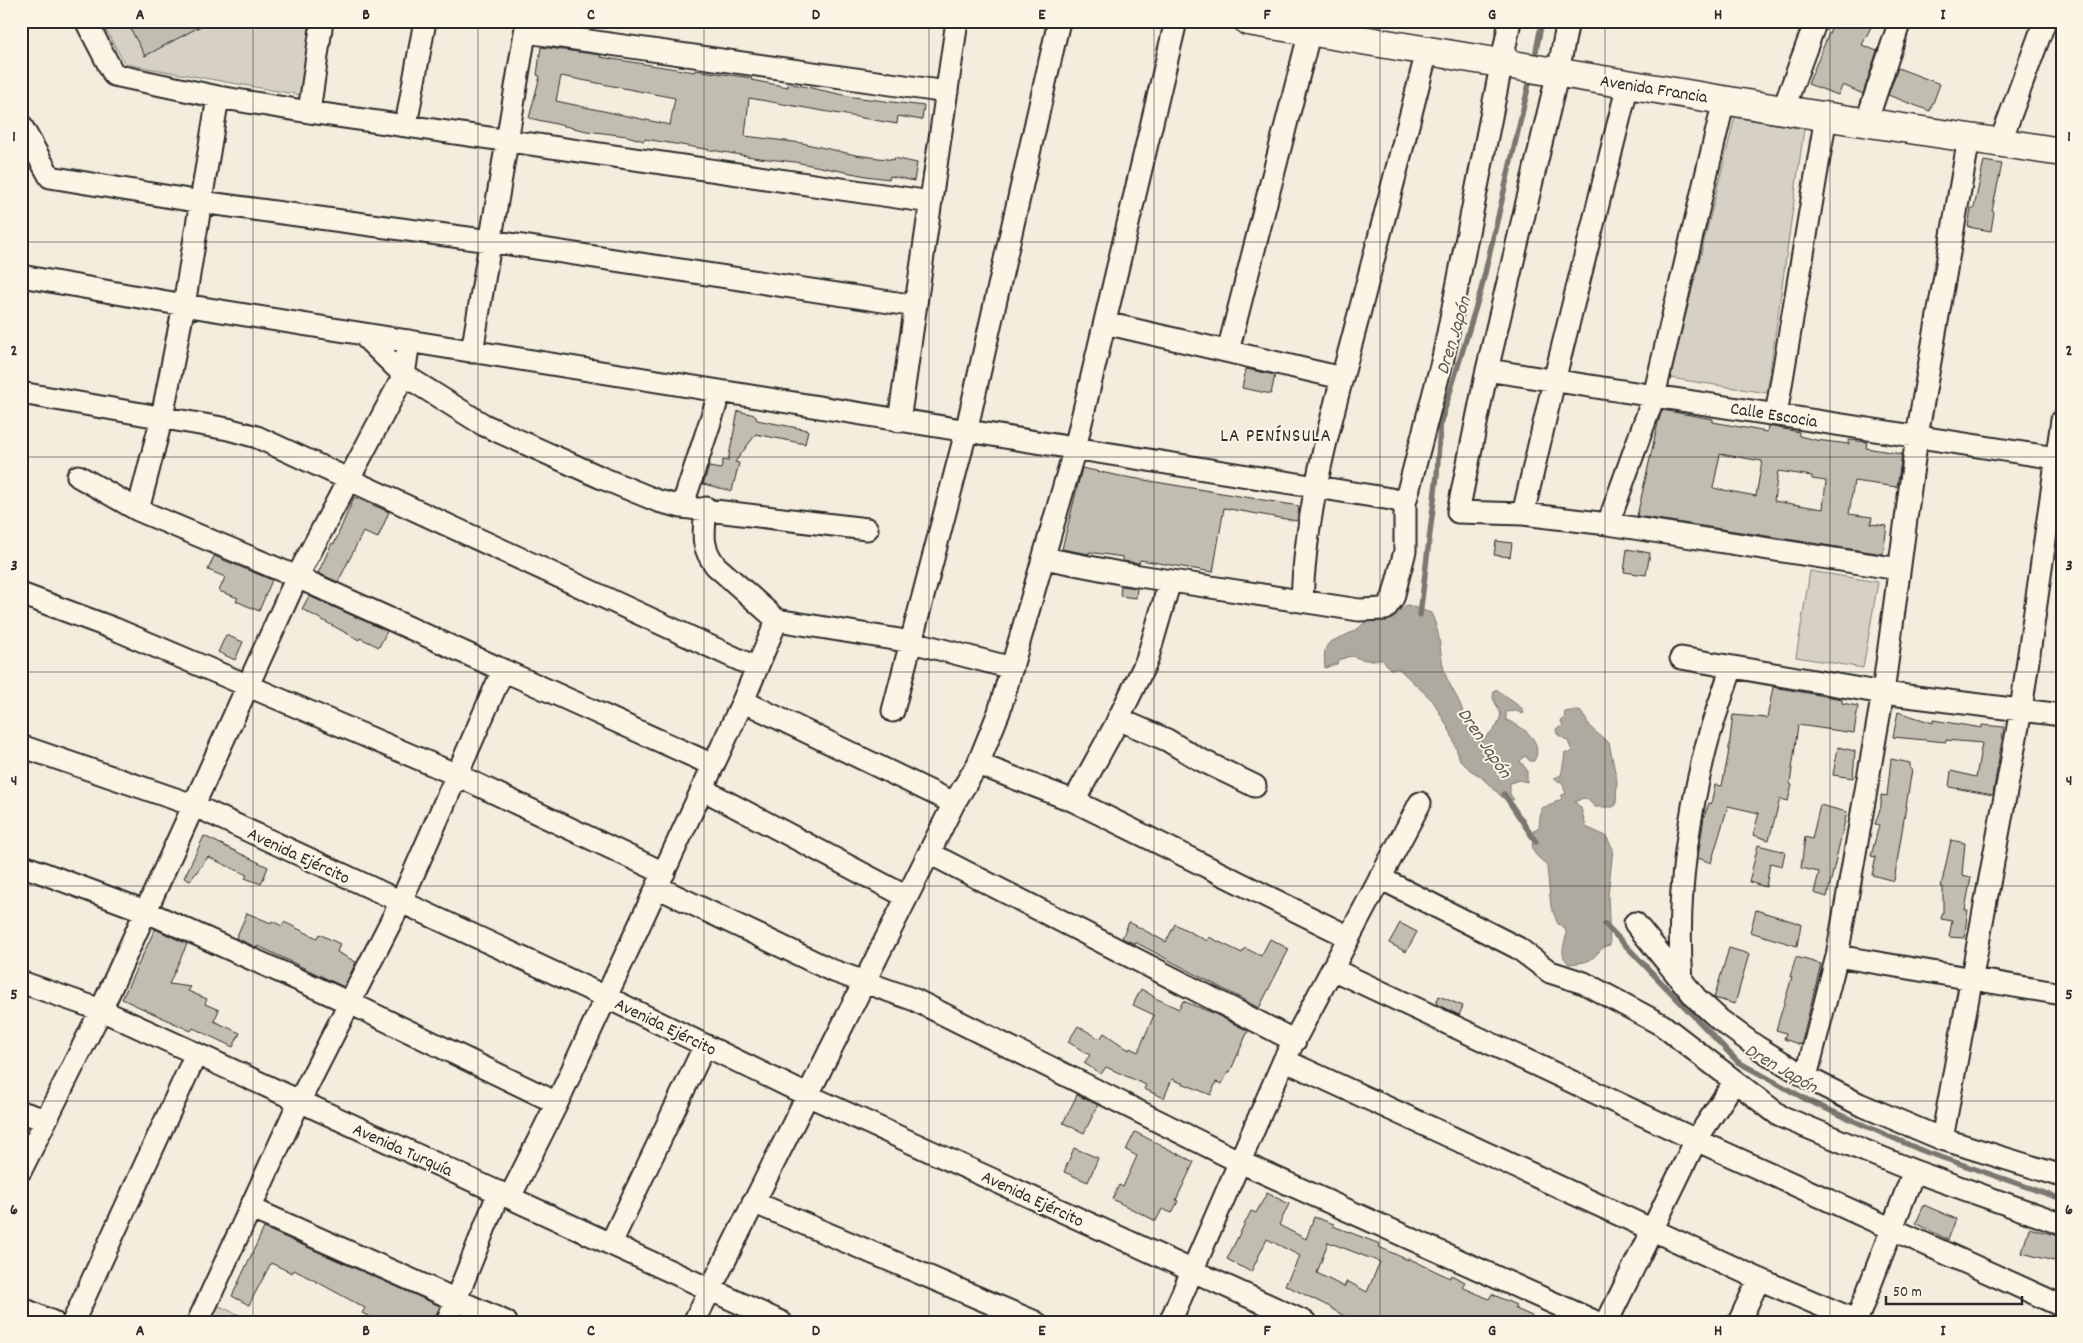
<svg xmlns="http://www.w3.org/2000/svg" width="2083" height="1343" font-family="Dekko,sans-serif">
<rect width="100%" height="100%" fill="#f4edde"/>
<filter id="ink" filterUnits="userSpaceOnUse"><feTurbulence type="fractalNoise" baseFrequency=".02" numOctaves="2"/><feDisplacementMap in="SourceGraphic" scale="10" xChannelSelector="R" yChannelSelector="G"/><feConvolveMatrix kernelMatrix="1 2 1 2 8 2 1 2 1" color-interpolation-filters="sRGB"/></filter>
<g filter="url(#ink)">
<path fill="#d6d1c4" stroke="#807e78" d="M122,21H311L300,95L125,64L106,30Z
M1735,117L1804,129L1767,393L1670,378Z
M1810,571L1878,582L1863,668L1796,657Z
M217,1305L255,1322H209Z"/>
<path fill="#afaaa0" stroke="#7a7771" d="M1408,605L1431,613C1441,633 1439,649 1444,670C1447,682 1456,694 1461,706C1466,721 1468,731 1480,743L1497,726L1501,715L1493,698L1494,691L1496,689L1524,710L1523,714L1516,711L1506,712V720C1522,726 1545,741 1534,761H1530L1525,756L1520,761L1527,770V782L1519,780L1510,783V794L1514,800L1503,798L1480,776L1470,770L1460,760L1451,733L1433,701L1399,669H1390L1383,660C1377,659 1371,661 1366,660C1352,658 1356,653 1339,660L1337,664L1325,668C1322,638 1330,644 1352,632C1359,629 1365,622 1370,617L1394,618L1402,607Z
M1575,710L1581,712L1592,729L1609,743L1617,781L1616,805L1613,807H1595L1587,799L1583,798L1575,802L1581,808L1586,827L1606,836L1613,849L1608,895L1610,945C1601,946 1598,955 1590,960C1584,963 1576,963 1569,964C1566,961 1563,957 1563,953C1562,942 1573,929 1558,924L1551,907L1547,867C1544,861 1540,860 1536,855C1530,848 1533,838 1534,830L1539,827L1541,808L1554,804L1555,801L1561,800L1562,795L1566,794L1562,782L1555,780V778L1561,775C1563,767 1564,760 1565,752L1569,754L1572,751L1568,741L1557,734L1556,729L1563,726L1561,721L1564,719L1565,712Z"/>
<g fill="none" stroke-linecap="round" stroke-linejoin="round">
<path stroke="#7a7771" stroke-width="5.5" d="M1534,61L1542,21
M1420,615L1437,475L1440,425L1481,290L1531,75
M1504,794L1536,842
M1605,924L1738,1062L1813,1103L1923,1151L2062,1199"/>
</g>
<path fill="#c2bdb1" stroke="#2b2b2b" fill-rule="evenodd" d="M138,21H210L145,56L129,26Z
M1834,21H1874L1862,45L1877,51L1863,94L1843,85L1838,95L1808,84Z
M541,47L601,55L600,57L695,72V70L752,78L751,80L788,87V83L853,97L924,106L922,120L898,116L897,124L749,98L745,136L802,143L856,155L894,160V158L917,163L914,181L890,176L889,179L866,176L795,162L759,158L645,139L644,141L627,136L587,131L529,118L540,76L537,75ZM561,76L675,98L670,125L556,101Z
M1898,68L1940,84L1930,111L1888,95Z
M1984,161L2002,164L1992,211L1994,212L1991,231L1968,227L1971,208H1974Z
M1246,369L1275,375L1271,394L1242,388Z
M1662,410L1713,419V422L1767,432L1768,426L1799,432V436L1816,440L1849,444V440L1867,442L1866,448L1902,454L1897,487L1854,481L1849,514L1872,517L1871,524L1887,526L1883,554L1637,516L1658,423ZM1720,454L1762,461L1756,496L1713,488ZM1778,471L1812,476V479L1826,481L1823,509L1774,501Z
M738,411L755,415L757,420L808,430L805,444L756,434L735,462L739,463L732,491L703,484L709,467L721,469L723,460L728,461Z
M1082,468L1120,476L1299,506L1297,521L1224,508L1213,572L1140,560L1139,563L1123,561V557L1089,552V554L1062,549Z
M354,497L389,512L378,538L363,532L338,582L318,573L332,543L334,544Z
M1496,541L1512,543L1510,557L1494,555Z
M1627,549L1650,553L1646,575L1624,572Z
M214,556L272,580L259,611L236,601L238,598L219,591L225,577L208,570Z
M1121,586L1137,588L1136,598L1120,596Z
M309,596L387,631L379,647L360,638L359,640L302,609Z
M226,635L243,642L235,660L218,652Z
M1773,687L1842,699V703L1858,706L1854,733L1798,725L1790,784L1792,785L1788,801L1780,799L1769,840L1753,835L1759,813L1728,806L1711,863L1698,858L1704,817L1709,803L1711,804L1715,785L1722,786L1728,756L1733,715L1767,718Z
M1898,712L1933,723V720L1982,728V725L2004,727L1993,795L1949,787L1951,771L1976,777L1982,743L1946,740V742L1893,737Z
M1838,747L1855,751L1853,778L1833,775Z
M1891,759L1910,763V769H1912L1894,881L1872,875L1876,857L1871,856L1879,825L1875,824L1881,806V795L1887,796Z
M1820,805L1847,812L1827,897L1814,893L1819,872L1801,868L1805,837L1812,839Z
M204,836L268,867L261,884L245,878L247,875L208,857L190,881L184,878Z
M1951,840L1965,843L1962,875L1971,877L1965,910H1968L1964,938L1949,937L1952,921L1941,919L1943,912V887H1941Z
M1758,845L1785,852L1782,866L1770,863L1766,887L1749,882Z
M1756,910L1801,924L1797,946L1750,932Z
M247,913L271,923L272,921L282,926L284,922L317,938L319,934L340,944L337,952L356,962L344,987L258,946V948L236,938Z
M1129,922L1166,942L1175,924L1207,941L1209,937L1242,953L1245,948L1261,956L1270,939L1289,949L1259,1008L1135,942V944L1122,938Z
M1400,923L1417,932L1406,952L1389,943Z
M155,929L187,944L169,984L191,987L188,991L207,999L205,1004L219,1010L214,1021L240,1033L233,1047L193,1028L191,1031L122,999Z
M1729,948L1749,954L1735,1004L1714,998Z
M1796,957L1821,964L1801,1045L1784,1039L1786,1033L1776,1030L1792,977H1790Z
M1141,989L1153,996V997L1179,1009L1183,1001L1213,1013L1248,1031L1230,1072H1228L1222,1084L1216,1082L1211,1095L1172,1079L1164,1098L1144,1089L1146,1085L1106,1067L1101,1074L1084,1063L1090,1055L1068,1042L1078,1026L1100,1039L1104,1033L1129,1050L1130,1048L1138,1052L1154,1015L1133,1005Z
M1439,996L1463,1006L1459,1015L1436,1004Z
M1077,1095L1098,1105L1084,1133L1063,1123Z
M1135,1132L1194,1162L1176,1200L1178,1201L1172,1213L1162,1209L1156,1221L1112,1199L1119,1185L1123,1187L1137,1156L1126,1150Z
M1074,1148L1098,1158L1088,1182L1064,1172Z
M1267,1193L1289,1204L1279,1225L1306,1239L1314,1217L1334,1224L1333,1226L1380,1244L1379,1247L1408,1260V1258L1450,1278L1451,1275L1465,1282L1462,1287L1489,1299L1492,1294L1516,1305L1514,1308L1545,1322H1355L1332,1309V1308L1285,1285L1300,1256L1267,1239L1251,1272L1227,1259L1251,1211L1256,1213ZM1328,1242L1380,1262L1367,1292L1347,1281L1344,1287L1317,1273Z
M1924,1205L1956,1219L1948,1240L1916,1223Z
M264,1228L440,1306L433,1322H380L362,1313L365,1308L319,1283L294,1270L292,1273L271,1263L249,1305L232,1296Z
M2029,1228L2062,1237V1263L2022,1253Z"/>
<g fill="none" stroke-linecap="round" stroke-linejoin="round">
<defs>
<path id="street" d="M86,21L114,75L218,97L309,112L931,202
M1568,21L1558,72L1487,370L1458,512L1523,514L1608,524L1899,569
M526,32L947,92
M1783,110L1816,21
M309,112L322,21
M1866,123L1900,21
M21,125L50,177L201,202L490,241L916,306
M406,125L425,21
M2000,143L2045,21
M21,276L184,305L1391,499L1405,503
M1105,323L1342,378
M362,334L404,375L484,425L602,478L658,501L682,507L867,529
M1228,351L1310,31
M472,352L527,21
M1487,370L2062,459
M21,393L228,429L257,437L757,668
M1776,415L1826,116
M899,421L957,21
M78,476L138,510L297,577L713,765
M682,507L720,392
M706,508C704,532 700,547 716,566L777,620L912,642L1012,668
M138,510L162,417L184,305L218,97
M1523,514L1554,381L1628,84
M1608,524L1654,396L1724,100
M1044,558L1120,573L1359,610L1385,609L1393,598L1405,551V503L1443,358L1510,21
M21,594L115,629L457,775L664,873
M1302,601C1305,511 1330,423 1353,337C1378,242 1403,146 1427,51
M1681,658L1883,693L2062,715
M743,701L954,803
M893,711L966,432L1059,21
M1118,719L1167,740L1197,758L1255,786
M21,746L193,805L606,997L807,1095L1305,1322
M978,764L1074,801L1349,937
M702,789L907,897
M1074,801L1115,726L1147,660L1170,581
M929,853L1295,1041
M21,865L145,911L350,1003L557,1103
M1380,878L1518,948L1550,972L1584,983L1662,1025L1780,1116L1914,1171L2062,1224
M657,887L831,970L915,1000L1240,1162L1596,1322
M1635,923L1696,998L1720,1020L1757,1047L1806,1077L1859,1104L1942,1139L2062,1176
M1837,956L2062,994
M1332,969L1696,1140L2062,1306
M1682,981C1676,903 1687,822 1706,747C1713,720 1723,693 1732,667
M21,982L101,1010L781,1322
M1284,1060L1759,1279L1857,1321
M1806,1077L1837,956L1883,693L1917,436L1969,138
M21,1112L46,1120
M1942,1139L2021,710L2062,420
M21,1170L101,1010L297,577L404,375L409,341
M510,1197L557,1103L743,701L777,620
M753,1202L1035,1322
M250,1208L506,1322
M611,1243L705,1045
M21,1308L53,1322
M73,1322L196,1054
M198,1322L299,1102L401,902L503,670
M447,1322L499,1192
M694,1322L954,803L978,764L999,712L1075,448L1176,21
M1170,1322L1284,1060L1420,803
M1607,1322L1696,1140L1735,1081
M1739,1322L1759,1279
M1856,1322L1914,1171"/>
<path id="secondary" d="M1248,21L1783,110L2062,152"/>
</defs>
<use href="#street" stroke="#2b2b2b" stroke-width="25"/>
<use href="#secondary" stroke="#2b2b2b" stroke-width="31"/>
<use href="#street" stroke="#fcf5e5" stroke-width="21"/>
<use href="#secondary" stroke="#fcf5e5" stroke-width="28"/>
</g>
</g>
<path fill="none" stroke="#2b2b2b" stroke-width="1" stroke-opacity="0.55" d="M253,21V1322M478,21V1322M704,21V1322M929,21V1322M1154,21V1322M1380,21V1322M1605,21V1322M1830,21V1322M21,242H2062M21,457H2062M21,672H2062M21,886H2062M21,1101H2062"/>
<g text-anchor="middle" stroke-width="4" stroke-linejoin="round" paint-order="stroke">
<g font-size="18" fill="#2b2b2b" stroke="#fcf5e5">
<text transform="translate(1654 88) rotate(9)" y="6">Avenida Francia</text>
<text transform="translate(1774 414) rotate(9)" y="6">Calle Escocia</text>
<text transform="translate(299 855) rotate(25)" y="6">Avenida Ejército</text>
<text transform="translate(666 1026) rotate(26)" y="6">Avenida Ejército</text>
<text transform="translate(403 1149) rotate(24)" y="6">Avenida Turquía</text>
<text transform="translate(1033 1198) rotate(25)" y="6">Avenida Ejército</text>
</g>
<g font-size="19" font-style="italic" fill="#595754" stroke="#fcf5e5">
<text transform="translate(1452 335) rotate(-73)" y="7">Dren Japón</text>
<text transform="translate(1486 742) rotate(56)" y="7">Dren Japón</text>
<text transform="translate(1782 1067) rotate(30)" y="7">Dren Japón</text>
</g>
<g font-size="19" letter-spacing="1" fill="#2b2b2b" stroke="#fcf5e5">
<text x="1276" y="441">LA PENÍNSULA</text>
</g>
</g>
<rect width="2083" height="1343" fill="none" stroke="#fcf5e5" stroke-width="55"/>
<path d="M1886 1296v8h136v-8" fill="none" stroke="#2b2b2b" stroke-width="2.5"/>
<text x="1893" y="1296" font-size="15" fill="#2b2b2b" stroke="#fcf5e5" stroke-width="4" paint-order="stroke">50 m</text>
<rect x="28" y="28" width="2028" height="1288" fill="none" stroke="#2b2b2b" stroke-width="2"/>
<g font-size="16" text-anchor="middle" font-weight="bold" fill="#2b2b2b">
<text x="140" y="19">A</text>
<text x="366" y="19">B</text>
<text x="591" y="19">C</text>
<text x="816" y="19">D</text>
<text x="1042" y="19">E</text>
<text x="1267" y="19">F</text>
<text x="1492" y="19">G</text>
<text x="1718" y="19">H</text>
<text x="1943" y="19">I</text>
<text x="14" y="141">1</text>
<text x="2069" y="141">1</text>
<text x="14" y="355">2</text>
<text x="2069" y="355">2</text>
<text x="14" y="570">3</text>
<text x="2069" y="570">3</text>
<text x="14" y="785">4</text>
<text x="2069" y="785">4</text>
<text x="14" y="999">5</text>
<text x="2069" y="999">5</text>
<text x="14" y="1214">6</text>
<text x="2069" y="1214">6</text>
<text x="140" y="1335">A</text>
<text x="366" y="1335">B</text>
<text x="591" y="1335">C</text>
<text x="816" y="1335">D</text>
<text x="1042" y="1335">E</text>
<text x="1267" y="1335">F</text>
<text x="1492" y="1335">G</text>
<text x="1718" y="1335">H</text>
<text x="1943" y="1335">I</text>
</g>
</svg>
